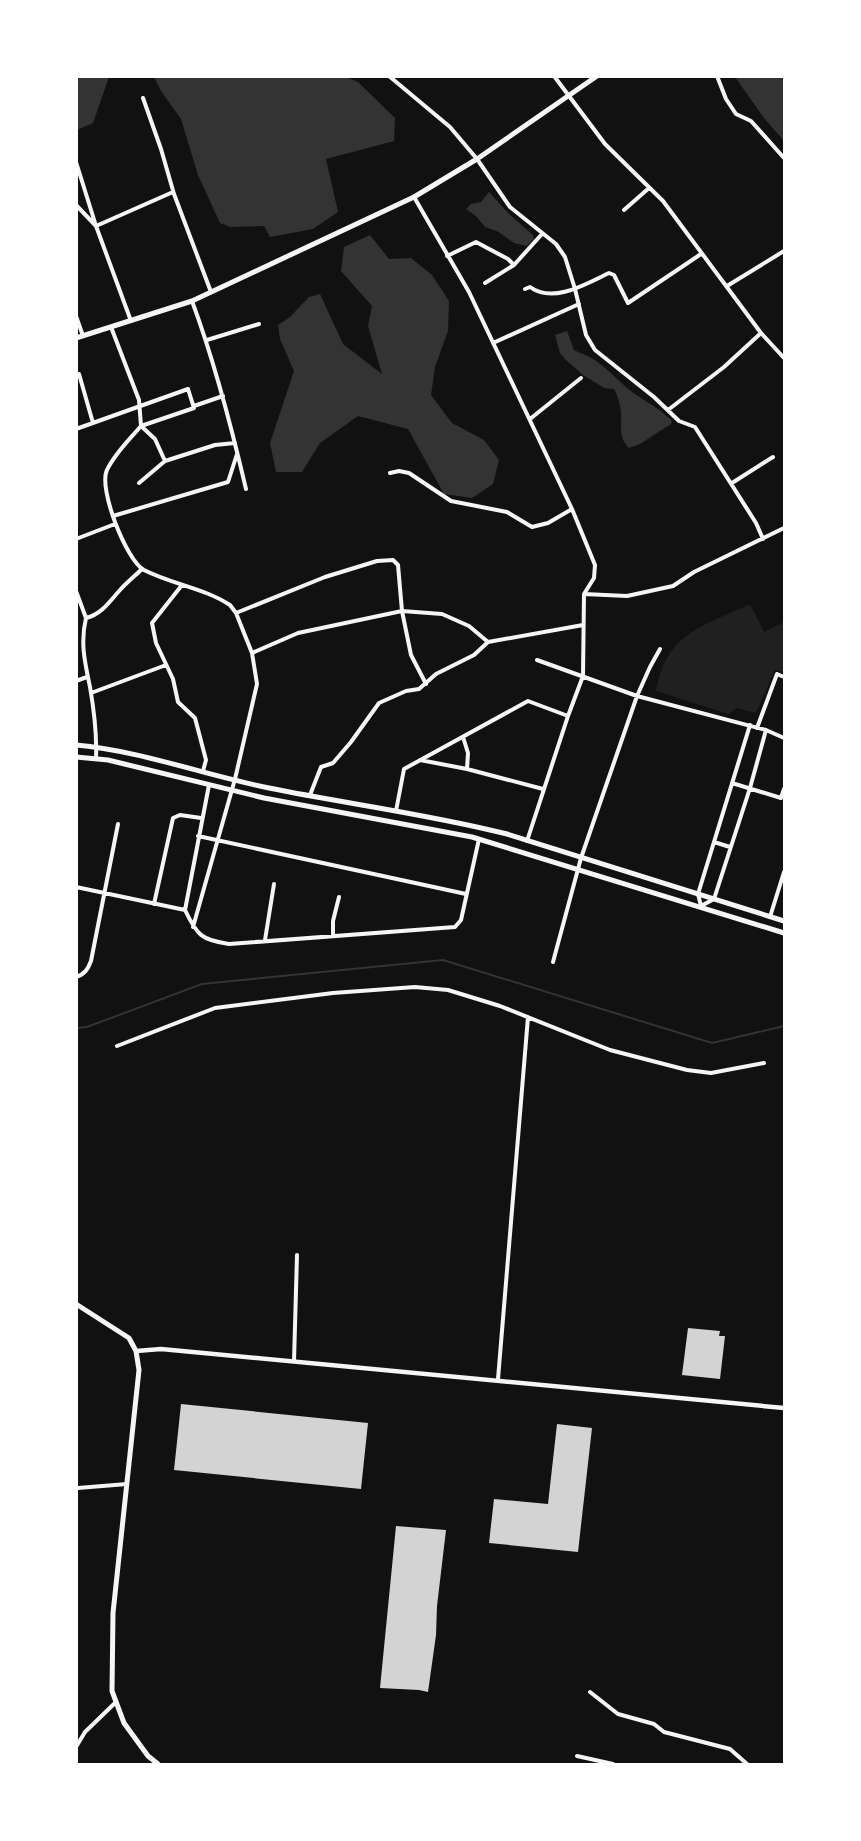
<svg xmlns="http://www.w3.org/2000/svg" width="861" height="1841" font-family="'Work Sans',sans-serif">
<rect width="100%" height="100%" fill="#111"/>
<path fill="#202020" d="M750,604L764,632L784,622V672L775,670L756,713L736,708L729,714L656,691C666,633 702,627 750,604Z"/>
<path fill="#333" d="M77,76L109,77L93,123L77,130Z
M154,77H346L358,82L395,118L394,141L326,159L338,212L313,229L270,237L264,226L230,227L220,223L198,175L181,119L161,91Z
M735,77H781L784,81V141L764,118Z
M489,192L510,215L533,235L534,239L527,246L514,243L497,231L485,227L476,216L466,209L471,204L481,202Z
M370,235L389,259L411,258L432,275L449,301L448,331L435,367L431,395L452,423L484,440L499,460L493,484L472,498L444,494L408,429L358,416L320,443L302,472H276L270,443L294,371L280,339L278,325L290,317L309,297L320,294L343,344L382,374L368,326L372,306L341,271L344,247Z
M567,331L574,350C582,354 592,357 599,363C612,373 622,385 635,394C647,402 660,409 672,421L671,424L640,444L629,448C618,438 622,425 621,412C620,404 618,396 614,389L604,388L583,375L566,360L560,353L555,335Z"/>
<g fill="none" stroke-linecap="round" stroke-linejoin="round">
<path stroke="#333" stroke-width="2" d="M76,1028L87,1027L202,984L443,960L712,1043L784,1026"/>
</g>
<path fill="#d3d3d3" d="M688,1328L720,1331L719,1336H725L720,1379L682,1375Z
M181,1404L368,1423L361,1489L174,1470Z
M557,1424L592,1428L578,1552L489,1543L494,1499L548,1504Z
M396,1526L446,1530L437,1606L436,1635L428,1692L419,1690L380,1688Z"/>
<g fill="none" stroke-linecap="round" stroke-linejoin="round">
<path stroke="#f5f5f5" stroke-width="4" d="M389,76L450,127L477,159L510,207L556,244L565,257L575,289L586,335L595,350L654,397L679,421L695,427L756,523L763,539
M554,76L605,144L663,201L761,333L784,358
M717,76L726,99L736,114L751,121L784,158
M143,98L161,149L174,194L211,292
M76,162L96,226L131,321
M414,197L469,292L572,509L595,565L594,578L584,594L583,676L568,716
M76,205L96,226L173,192
M624,210L649,188
M447,256L476,242L508,259L514,265L542,234
M485,283L514,265
M727,286L784,251
M525,289L530,287C553,304 586,284 609,273L614,275L628,303L701,254
M192,301C215,363 231,425 246,489
M76,316L83,336
M111,327L139,400L141,426C130,439 115,453 107,470C98,488 126,560 144,570C171,584 204,588 230,605L236,613L252,653L257,684L235,779L193,927
M207,340L259,324
M493,343L579,304
M79,374L93,423
M194,406L223,396
M668,410L724,367L761,333
M530,419L581,378
M76,429L188,389L194,408L141,426L155,439L165,461L139,483
M165,461L215,445L235,443
M390,473L399,471L409,473L451,501L507,512L532,527L548,523L572,509
M732,483L773,457
M113,516L228,482L237,454
M76,539L115,524
M182,585L152,623L156,643L173,679L178,702L195,718L206,760L203,771
M76,591L86,618
M584,594L627,596L673,586L694,572L784,528
M236,613L325,577L377,561L393,560L398,565L402,611L411,655L426,684
M252,653L298,633L402,611L442,614L469,626L488,642L583,625
M537,660L637,696L766,730L784,738
M76,681L87,677
M91,693L166,665
M750,725L698,894L701,906L714,899L750,788L766,730
M757,728L777,674L784,677
M463,737L468,753L467,769
M96,758C97,735 94,710 90,687C85,663 80,643 86,618C102,614 109,602 120,590C127,582 135,576 142,569
M420,760L467,769L543,789
M732,783L781,798L784,789
M310,795L321,767L333,763L351,742L379,703L406,691L419,689L436,674L474,655L488,642
M396,811L404,769L528,701L568,716L527,841
M198,836L466,894
M714,842L730,847
M76,887L185,910C197,935 201,940 229,944L455,927L461,920L479,839
M154,904L173,818L180,815L201,818
M185,910L209,785
M770,917L784,872
M333,935V921L339,897
M265,940L274,884
M553,962L581,858L637,696L650,667L660,649
M76,977C85,974 88,969 91,961L118,824
M117,1046L215,1008L333,993L415,987L448,990L500,1006L610,1050L687,1070L711,1073L764,1063
M294,1361L297,1255
M498,1379L528,1017
M78,1488L127,1484
M590,1692L618,1714L654,1724L664,1732L730,1749L747,1764
M76,1747L85,1732L116,1702
M577,1756L613,1764"/>
<path stroke="#f5f5f5" stroke-width="4.5" d="M136,1351L161,1349L784,1408"/>
<path stroke="#f5f5f5" stroke-width="5" d="M76,338L192,301L414,197L477,159L597,76
M76,745C142,751 204,775 269,788C348,804 428,814 507,834L784,921
M76,757L108,760L264,798L472,837L784,933
M76,1304L129,1338L136,1351L139,1370L113,1613L112,1691L124,1723L148,1756L158,1764"/>
</g>
<rect width="861" height="1841" fill="none" stroke="#ffffff" stroke-width="156"/>
</svg>
